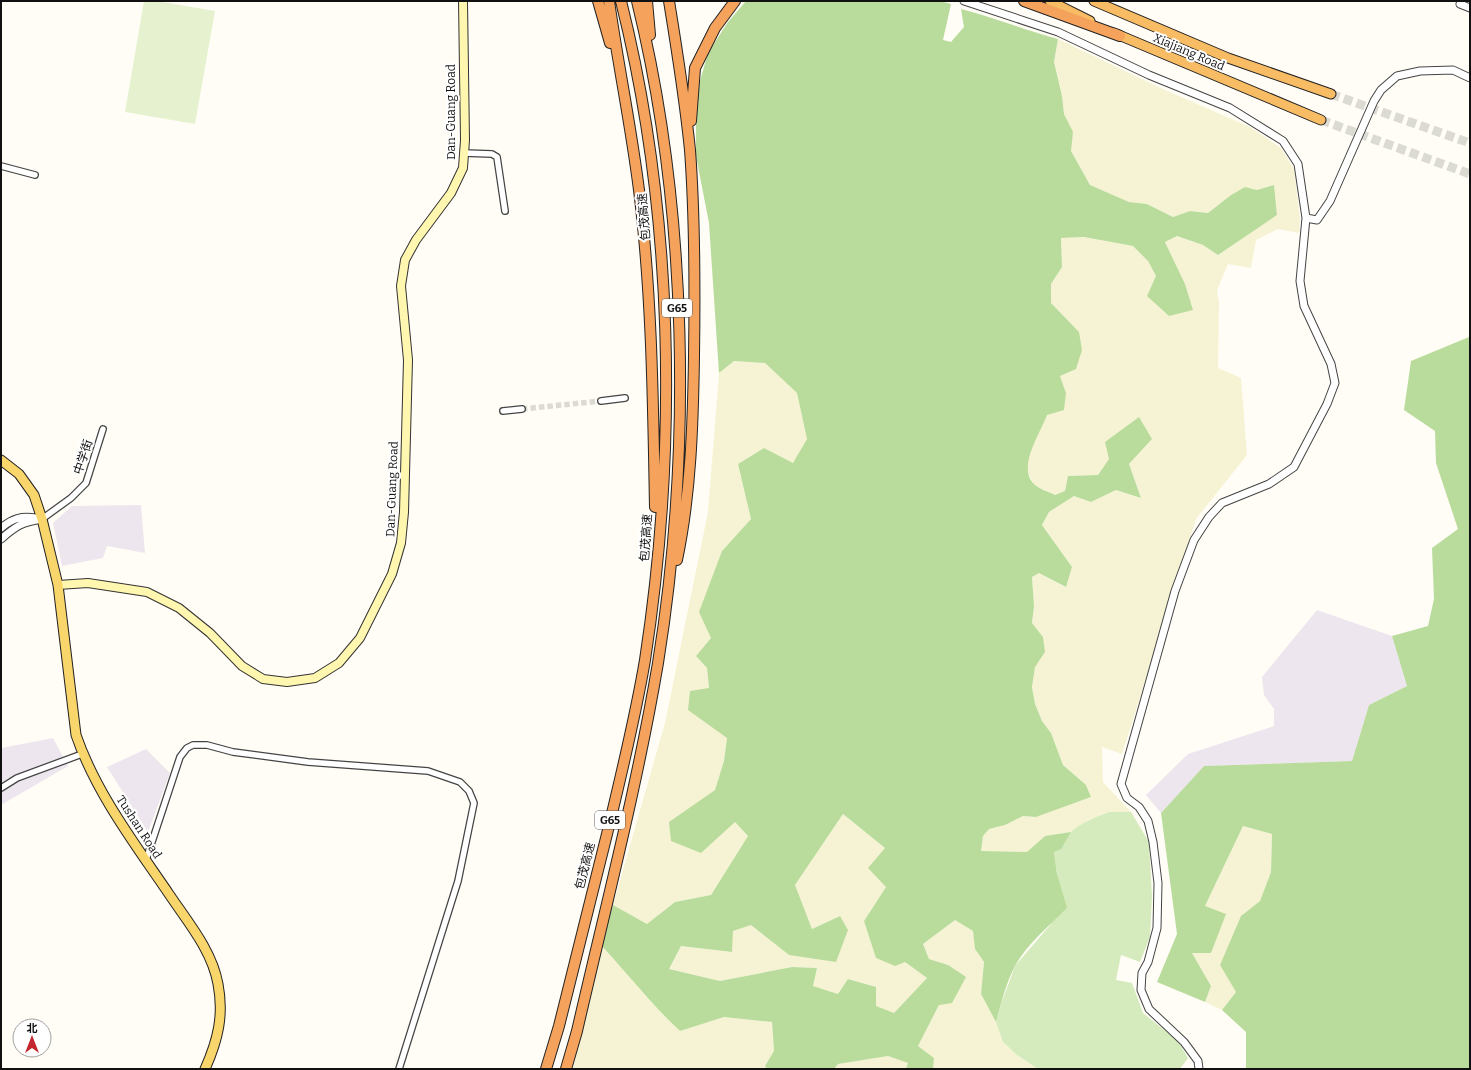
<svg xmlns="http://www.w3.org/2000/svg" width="1471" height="1070" font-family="Bitter,'Noto Sans SC',serif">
<rect width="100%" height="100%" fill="#fffdf5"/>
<path fill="#eee6ef" d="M141,505L145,553L107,546L103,558L62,566L53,523L72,506Z
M1317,610L1392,636L1407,686L1369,705L1352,761L1204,766L1161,813L1146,795L1188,754L1274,726V709L1264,695L1262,677Z
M53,738L68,766L1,805V748Z
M146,749L170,773L148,832L107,767Z"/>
<path fill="#f6f3d4" d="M1058,39L1165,90L1250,127L1281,148L1294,169L1300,219L1299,233L1278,229L1256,240L1251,268L1228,264L1217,290L1219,303L1218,368L1241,378L1247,455L1196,519L1122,754L1102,747L1103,782L1131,812H1109L1089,820L1071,832L1045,836L1027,852L981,851L983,836L989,829L1005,825L1023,816L1036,817L1091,797L1086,785L1063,765L1051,733L1042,721L1035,704L1032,686L1035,667L1045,652L1043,637L1032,623L1034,606L1032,577L1039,573L1065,587L1072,567L1042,525L1049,512L1074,496L1091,502L1116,490L1141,498L1129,464L1152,439L1138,418L1128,425L1109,459L1098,475L1068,476L1065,491L1055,495L1034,485L1026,468L1031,449L1047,415L1066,393L1060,376L1079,332L1051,303V284L1062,267L1061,238L1084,237L1133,246L1148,261L1156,276L1185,284L1165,242L1177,236L1203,245L1218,255L1277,215L1274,185L1257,190L1245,187L1231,195L1208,213L1190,211L1173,217L1147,204L1129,202L1090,185L1071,151L1072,132L1064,114L1062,96L1054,62Z
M734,361L765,363L797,393L807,439L793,464L764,448L738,464L751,519L722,551L711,638L696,656L707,668L709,688L727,738L724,761L715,790L669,823L735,822L748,836L711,895L675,902L647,924L613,905L665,723L708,512L719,373Z
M843,814L885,848L886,887L864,921L905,962L927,978L894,1013L876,1007V987L849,979L838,994L813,986L817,968L792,967L720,981L669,969L681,946L731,952L733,931L751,925L789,955L840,916L812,929L795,885Z
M1243,826L1272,834L1271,872L1260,901L1241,916L1236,992L1222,1010L1205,1002L1211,986L1192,953H1212L1205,906Z
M955,920L973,931L975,949L984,962L981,994L996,1022L1003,1042L1017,1055L1038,1069H933L934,1058L918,1046L939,1005L948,965L929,959L923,944Z
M601,945L634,981L650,1001L680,1031L724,1017L772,1022L774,1051L765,1066L767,1069H573Z
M888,1056L908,1063L906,1069H834L838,1064Z"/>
<path fill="#d5ebbd" d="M1109,812H1131L1149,842L1152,896L1150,937L1140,962L1121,955L1116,980L1132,983L1143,1013L1178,1041L1188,1058L1180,1069H1038L1017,1055L1003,1042L996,1022L1001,1004L1015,966L1051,924L1057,874L1054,852C1064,847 1064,837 1072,831C1083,822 1096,817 1109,812Z"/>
<path fill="#b9dc9c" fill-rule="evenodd" d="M746,1H940L951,4L943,40L951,42L964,27L961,9C995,18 1025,30 1058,39L1054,62L1062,96L1064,114L1073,132L1071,151L1090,185L1129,202L1147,204L1173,217L1190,211L1208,213L1231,195L1245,187L1257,190L1274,185L1277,215L1218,255L1203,245L1177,236L1165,242L1185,284L1193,310L1169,316L1147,296L1156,276L1148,261L1133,246L1084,237L1061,238L1062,267L1051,284V303L1079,332L1082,350L1076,369L1060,376L1066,393L1064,410L1047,415C1040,434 1016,468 1035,485C1040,489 1049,492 1055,495L1065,491L1068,476L1098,475L1109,459L1105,442L1139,417L1152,439L1129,464L1141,498L1116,490L1091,502L1074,496L1049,512L1042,525L1072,567L1066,587L1039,573L1032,577L1034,606L1032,623L1043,637L1045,652L1035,667L1032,687L1035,704L1042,721L1051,733L1063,765L1086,785L1091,797L1036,817L1023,816L1005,825L989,829L983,836L981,851L1027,852L1045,836L1071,832L1061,849L1054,852L1057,874L1067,908C1049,926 1027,944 1015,966C1006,983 1001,1004 996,1022L981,994L984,962L975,949L973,931L955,920L923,944L929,959L948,965L966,977L952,1003L939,1005L918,1046L934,1058L933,1069H906L908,1063L888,1056L838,1064L834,1069H767L765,1066L774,1051L772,1022L724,1017L680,1031C651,1004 628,974 601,945L613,905L647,924L675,902L711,895L748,836L735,822L701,853L671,841L669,822L715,790L724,761L727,738L688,710L690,691L709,688L707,668L696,656L711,638L699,612L722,551L751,519L738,464L764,448L793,463L807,439L797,393L765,363L734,361L719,373L709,223L696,156V116L700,81L708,53L728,22ZM843,814L885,848L868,868L886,887L864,921L876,958L895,966L905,962L927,978L894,1013L876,1006V987L848,979L838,994L813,986L817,968L792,967L720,981L669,969L681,946L732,952L733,931L751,925L789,955L836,962L848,930L840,916L812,929L795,885Z
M1470,333V1069H1246V1032L1222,1010L1236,992L1220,965L1241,916L1260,901L1271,872L1272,834L1243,826L1205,906L1226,914L1211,953H1192L1211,986L1205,1002L1157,982L1177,934L1161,813L1204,766L1352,761L1369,705L1407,686L1392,636L1428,626L1434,599L1432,548L1458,529L1436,463L1435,431L1404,410L1411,361L1469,337Z"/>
<path fill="#e6f2cf" d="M144,1H157L215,11L195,124L125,112Z"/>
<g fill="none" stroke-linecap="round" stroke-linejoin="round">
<path stroke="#dbdad3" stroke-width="5.5" stroke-dasharray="5.5 3" stroke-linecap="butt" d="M522,409L601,401"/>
<path stroke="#dbdad3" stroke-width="9" stroke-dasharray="9 4.5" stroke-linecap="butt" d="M1331,94L1470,143
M1321,120L1470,174"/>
<defs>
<path id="minor" d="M464,153L492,154L497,157L505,211
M1,166L35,175
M601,401L625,398
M503,411L522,409
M42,519L71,498L86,483L103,429
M1,788L17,778L82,754
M146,860L180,757L187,748L193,745H207L233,752L308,762L428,771L460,782L469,791L474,803L458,881L399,1069"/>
<path id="tertiary" d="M964,1L1058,32L1149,75L1230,108L1283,141L1298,164L1306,218L1300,281L1304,306L1331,364L1335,383L1327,404L1294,467L1269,484L1222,503L1209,517L1194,540L1175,591L1121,784L1127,798L1139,807L1148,821L1153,842L1158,883L1157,928L1148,962L1142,973L1141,990L1149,1009L1184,1042L1198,1061L1199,1069
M1462,1L1460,4L1470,8
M1306,218L1317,220L1330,201L1374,101L1381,90L1397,76L1420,71L1453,70L1470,78
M1,528C13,518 21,516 36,518
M1,539C16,526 22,522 42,519"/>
<path id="secondary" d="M58,585L88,583L147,592L179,608L210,633L242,666L263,679L287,682L315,678L339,663L360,638L392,574L401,543L404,512L408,360L401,286L405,260L416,240L451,193L463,168L465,140L463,1"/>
<path id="primary" d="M1,460L19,474L34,495L42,519L58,585L76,735C96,793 135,844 169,894C187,921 212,950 218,984C224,1015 218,1040 205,1069"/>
<path id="trunk" d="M1050,1L1090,21
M1094,1L1228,58L1331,94
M1114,33L1321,120"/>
<path id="motorway" d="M598,1L610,43
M609,1C618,64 631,126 639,190C652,295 653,401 655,507
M647,1L650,35
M669,1C677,50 685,100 690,150C695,218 695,288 694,356C693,424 691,493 677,560
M1024,1L1120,36
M691,121L695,68L715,28L735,1
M546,1069L559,1026C575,962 591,898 607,834C621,776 635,719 645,660C678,445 674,213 621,1
M566,1069L577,1031C605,909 637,787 658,663C692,452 688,209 637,1"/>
</defs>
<use href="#minor" stroke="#444" stroke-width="8"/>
<use href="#tertiary" stroke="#444" stroke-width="9"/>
<use href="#secondary" stroke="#333" stroke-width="10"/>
<use href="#primary" stroke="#222" stroke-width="11"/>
<use href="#trunk" stroke="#222" stroke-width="11"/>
<use href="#motorway" stroke="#222" stroke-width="12"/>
<use href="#minor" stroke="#fff" stroke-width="5.5"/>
<use href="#tertiary" stroke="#fff" stroke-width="7"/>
<use href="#secondary" stroke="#fff6b0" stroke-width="8"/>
<use href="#primary" stroke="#f9d66b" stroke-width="9"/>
<use href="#trunk" stroke="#f7bc64" stroke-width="9"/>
<use href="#motorway" stroke="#f5a25d" stroke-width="10"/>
</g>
<g text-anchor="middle" stroke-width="4" stroke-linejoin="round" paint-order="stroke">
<g fill="#fff" stroke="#585858" stroke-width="1">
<rect x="662" y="299" width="30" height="18" rx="3"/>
<rect x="595" y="811" width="30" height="18" rx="3"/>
</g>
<g font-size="11" font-weight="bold" fill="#111">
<text x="677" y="312">G65</text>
<text x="610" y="824">G65</text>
</g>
<g font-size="12" fill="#111" stroke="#fff">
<text transform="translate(1189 52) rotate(23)" y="4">Xiajiang Road</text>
<text transform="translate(451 112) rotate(-90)" y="4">Dan-Guang Road</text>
<text transform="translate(644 217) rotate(-95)" y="4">包茂高速</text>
<text transform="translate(83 457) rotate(-72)" y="4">中学街</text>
<text transform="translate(392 489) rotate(-88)" y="4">Dan-Guang Road</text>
<text transform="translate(646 538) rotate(-86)" y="4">包茂高速</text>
<text transform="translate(139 827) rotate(57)" y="4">Tushan Road</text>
<text transform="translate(585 866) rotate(-76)" y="4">包茂高速</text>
</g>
</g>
<rect width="1471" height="1070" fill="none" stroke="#111111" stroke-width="4"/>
<g transform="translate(32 1038)"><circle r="19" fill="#ffffff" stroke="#a0a0a0"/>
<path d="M0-3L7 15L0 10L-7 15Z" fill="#c4262e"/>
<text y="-6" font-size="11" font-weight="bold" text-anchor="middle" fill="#111111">北</text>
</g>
</svg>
